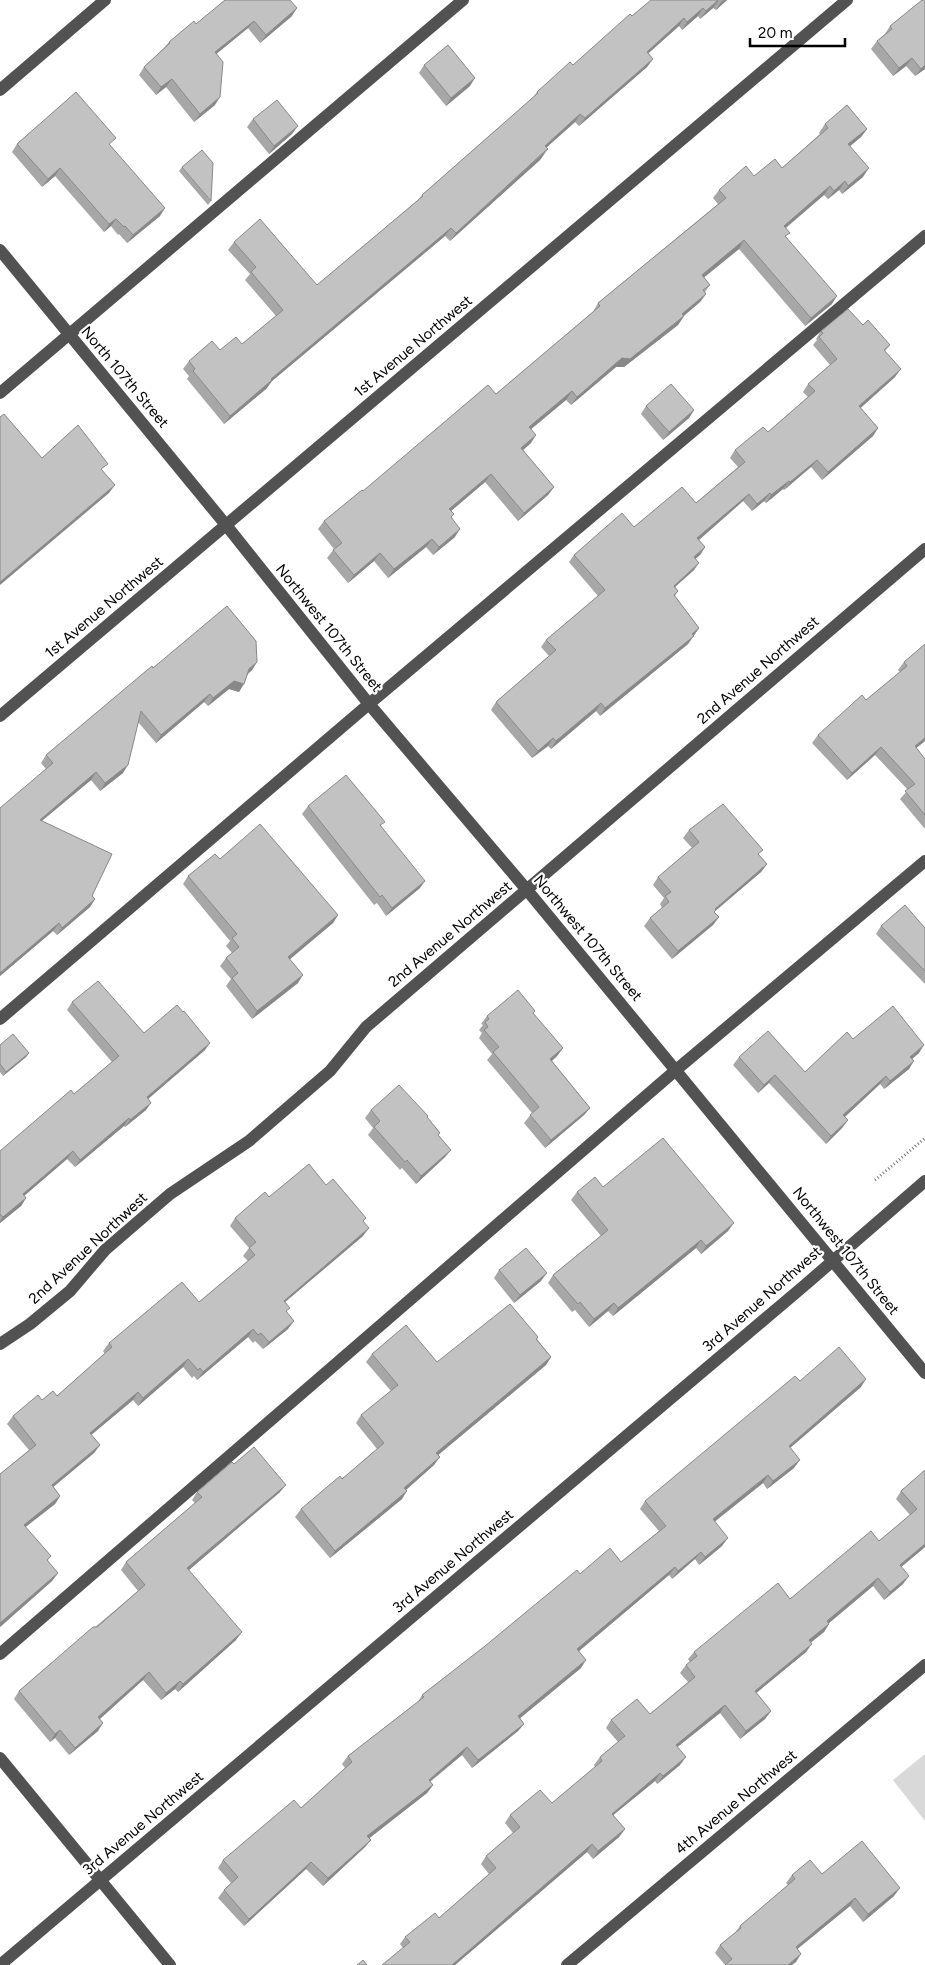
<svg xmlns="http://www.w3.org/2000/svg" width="925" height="1965" font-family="Figtree,sans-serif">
<rect width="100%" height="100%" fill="#fff"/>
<path fill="#d9d9d9" d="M925,1754V1821L893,1780Z"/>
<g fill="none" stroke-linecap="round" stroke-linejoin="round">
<path stroke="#747474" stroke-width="3" stroke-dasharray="1 2.5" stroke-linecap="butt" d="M875,1180L925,1138"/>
<path stroke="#525252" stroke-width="12" d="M0,90L105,0
M0,250L226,525L369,704L527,890L925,1373
M0,393L463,0
M0,716L847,0
M0,1019L369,704L925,236
M0,1344L30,1324L70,1291L105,1250L170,1194L249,1141L330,1071L366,1027L925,549
M0,1654L676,1070L925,861
M0,1758L170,1965
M0,1965L805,1285L925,1181
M567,1965L925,1665"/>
</g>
<path fill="#a7a7a7" d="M651,0H727L716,10L713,8L700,19L698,16L682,30L679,26L648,53L653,59L647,67L579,126L575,122L546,148L542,157L540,160L450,241L445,236L272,381L266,389L224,424L187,379L189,376L183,369L189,361L220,350L242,344L276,316L245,280L250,274L228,250L234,242L317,285L417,201L422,195L532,99L537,92L573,65Z
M292,16L260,43L248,28L216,54L215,105L194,122L166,87L156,95L139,75L144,67L163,49L169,42L196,24Z
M890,26L925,69L915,76L906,66L893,76L871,49L877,41L885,34Z
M424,65L470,86L446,106L419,73Z
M253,119L292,134L269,154L247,127Z
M825,124L867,129L861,137L850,146L863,177L842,194L839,190L828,199L824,195L786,228V238L832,304L805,326L739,249L704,277L710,285L705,292L706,294L700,302L684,316L678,325L624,367H616L571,405L566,400L531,429V443L523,450L554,487L548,495L518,521L485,482L451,511L455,537L433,555L426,547L388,578L374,561L348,583L327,558L334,549L318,529L324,521L363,491L496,394L593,312L598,303L718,204L713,198L719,190L754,176L782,168L820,134L819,133Z
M17,144L110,146L160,216L127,243L119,234L118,235L111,226L104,232L55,176L42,187L12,152Z
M182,167L211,201L208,205L179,171Z
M863,325L890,345L885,351L895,377L860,408L878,428L873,436L822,480L811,467L784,490L783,489L766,503L764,501L752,511L743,501L699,540L705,547L700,555L696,558L694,570L675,587L678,591L675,596L699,628L688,644L600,716L596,711L551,749L548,746L532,758L491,710L496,702L549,656L541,647L546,640L598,596L569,562L574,555L634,527L696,503L738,467L730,458L735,450L768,432L808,397L803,392L808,384L830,365L813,345L817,340L816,339L821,331Z
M646,406L694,410L689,418L663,440L641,414Z
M925,644V741L916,748L925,759V829L900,799L908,790L875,755L847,780L812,743L818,735L866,700L900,672L898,670L904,662Z
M257,662L252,670L248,674L239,692L229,689L208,706L204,702L156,743L138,722L123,773L100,791L91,780L42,821L95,899L90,907L57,935L53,931L0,976L46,769L41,763L46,755L153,668Z
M308,806L381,827L420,888L386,916L377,903L374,905L302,814Z
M689,830L759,855L767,864L761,872L714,912L719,917L713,925L672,959L644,926L650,918L662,908L660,904L664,898L653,885L658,877L692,848L683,838Z
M220,859L338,915L333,923L290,959L298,983L252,1019L226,986L231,979L220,966L226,958L232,953L226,946L230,941L183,884L188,876Z
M881,926L925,928V984L876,934Z
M72,1002L144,1033L205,1050L148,1099L146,1110L125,1127L124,1126L75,1167L67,1159L24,1196L26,1198L21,1206L0,1223V1151L74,1094L112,1062L67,1010Z
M535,1011L533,1014L563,1048L557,1056L552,1061L590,1108L584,1115L545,1148L524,1123L532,1113L487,1060L492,1054L479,1038L482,1033L479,1030L483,1025L481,1024L487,1016Z
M853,1039L919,1053L912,1059L909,1069L884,1089L880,1084L845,1117L848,1120L842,1128L826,1144L769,1083L758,1093L733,1065L739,1057L805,1072Z
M0,1045L29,1053L26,1057L3,1076L0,1072Z
M371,1110L427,1118L440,1133L438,1135L451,1150L445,1157L416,1184L402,1168L400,1170L368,1135L373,1128L365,1118Z
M326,1185L364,1221L363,1236L285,1302L288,1329L263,1349L255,1341L253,1343L248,1337L197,1380L194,1376L192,1378L183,1367L138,1406L133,1400L91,1435L100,1445L94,1453L53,1487L60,1496L55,1504L25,1527L51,1556L47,1561L58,1573L52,1581L0,1627V1474L29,1450L7,1424L13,1416L42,1400L57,1396L105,1354L103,1351L109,1343L199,1302L248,1261L243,1256L249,1248L230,1226L235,1218L269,1197Z
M603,1187L728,1231L701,1254L696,1248L613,1316L608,1311L589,1327L575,1310L572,1312L548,1283L553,1275L601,1236L571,1200L577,1192Z
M499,1270L541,1281L514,1303L494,1278Z
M538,1337L537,1339L551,1357L546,1365L438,1455L434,1465L406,1490L402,1499L330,1558L295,1517L301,1509L342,1479L377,1449L356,1423L361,1415L391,1391L366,1362L372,1354L437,1362Z
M800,1381L861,1387L790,1448L794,1468L767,1489L763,1483L715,1521L722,1546L699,1565L695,1559L672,1579L669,1575L579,1651L581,1668L520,1718L524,1724L518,1731L472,1768L462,1755L430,1782L433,1785L427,1793L369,1838L371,1840L365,1847L323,1886L306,1869L244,1926L218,1898L224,1890L231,1883L218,1868L223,1860L301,1808L345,1768L342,1764L348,1756L418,1702L422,1695L580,1574L621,1562L659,1531L640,1509L645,1501Z
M234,1464L280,1492L189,1570L236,1640L178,1692L175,1689L161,1700L143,1680L100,1719L98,1731L69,1755L55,1738L50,1742L14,1699L19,1691L138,1591L121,1570L126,1562L195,1503L192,1500L197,1492Z
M925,1470V1547L901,1567L903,1584L884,1600L873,1586L829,1623V1624L824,1632L811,1642L806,1652L756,1693L771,1711L765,1719L740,1739L720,1713L677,1747L680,1765L657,1784L655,1781L613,1815L625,1829L619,1837L593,1859L587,1852L455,1965H382L403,1948L400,1944L405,1937L439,1918L489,1874L481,1864L486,1856L513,1833L505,1823L510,1815L552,1803L595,1767L594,1765L600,1757L618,1742L606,1728L611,1720L650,1714L688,1682L680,1673L686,1665L690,1662L688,1659L694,1652L790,1599L879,1541L910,1515L896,1499L901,1491Z
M822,1874L894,1896L863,1922L850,1906L797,1949L796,1962L725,1965L715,1953L720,1945L734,1934L740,1926L788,1885L786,1883L792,1875Z"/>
<path fill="#888" d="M719,0L713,8L700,19L706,11Z
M724,0H727L716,10L721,2Z
M297,8L292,16L260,43L266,35Z
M703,8L698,16L682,30L687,22Z
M684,18L679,26L641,60L647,52Z
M254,21L248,28L209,60L215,52Z
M912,58L906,66L893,76L899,68Z
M653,59L647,67L579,126L585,118Z
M925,65V69L915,76L921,69Z
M475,78L470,86L446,106L451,98Z
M172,79L166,87L156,95L161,87Z
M220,97L215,105L194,122L200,114Z
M580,114L575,122L539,154L545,146Z
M298,126L292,134L269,154L274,146Z
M867,129L861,137L842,153L848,144Z
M548,149L540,160L450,241L456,233Z
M60,168L55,176L42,187L48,179Z
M869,168L863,177L842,194L848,186Z
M845,181L839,190L828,199L834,191Z
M830,186L824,195L778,234L784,226Z
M165,208L160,216L127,243L133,235Z
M116,219L111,226L104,232L109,224Z
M451,228L445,236L272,381L266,389L224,424L230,416L271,379Z
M744,240L739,249L696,284L702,275Z
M706,294L700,302L676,322L682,314Z
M837,296L832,304L805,326L811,318Z
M684,316L678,325L624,367H616L571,405L577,397L622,358Z
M901,369L895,377L854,414L859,406Z
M572,391L566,400L524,435L529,427Z
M694,410L689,418L663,440L669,432Z
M878,428L873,436L822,480L828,472Z
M536,435L531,443L516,456L521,448Z
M817,460L811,467L784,490L790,482Z
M491,474L485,482L444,517L449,509Z
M789,481L783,489L766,503L771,495Z
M115,485L109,493L0,585V582Z
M554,487L548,495L518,521L524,513Z
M770,493L764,501L752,511L757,504Z
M749,494L743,501L692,546L697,538Z
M460,529L455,537L433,555L439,547Z
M432,539L426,547L388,578L394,569Z
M705,547L700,555L689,564L694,557Z
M380,553L374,561L348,583L354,575Z
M699,563L694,570L668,593L674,586Z
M699,628L688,644L600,716L605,708Z
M257,662L252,670L244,677L249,669Z
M234,681L244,684L239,692L229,689L208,706L213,698Z
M210,694L204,702L156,743L161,735Z
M601,703L596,711L551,749L556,741Z
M553,738L548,746L532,758L538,751Z
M925,738V741L909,754L915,746Z
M881,747L875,755L847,780L852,773Z
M128,765L123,773L100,791L105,783Z
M96,772L91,780L34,827L40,820Z
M767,864L761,872L714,912L715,909Z
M425,881L420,888L386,916L392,908Z
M95,899L90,907L57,935L62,928Z
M338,915L333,923L283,965L288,957Z
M719,917L713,925L672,959L678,951Z
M59,923L53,931L0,976V973Z
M303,975L298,983L252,1019L257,1011Z
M210,1043L205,1050L141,1105L147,1097Z
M924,1045L919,1053L905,1065L910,1057Z
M563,1048L557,1056L545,1067L550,1059Z
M29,1053L26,1057L3,1076L6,1072Z
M914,1061L909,1069L884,1089L890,1081Z
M775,1075L769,1083L758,1093L764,1085Z
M886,1076L880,1084L838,1123L843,1115Z
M151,1103L146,1110L125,1127L130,1120Z
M590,1108L584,1115L545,1148L551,1140Z
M129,1118L124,1126L75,1167L80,1160Z
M848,1120L842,1128L826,1144L831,1136Z
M451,1150L445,1157L416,1184L421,1176Z
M73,1151L67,1159L17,1202L23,1194Z
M26,1198L21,1206L0,1223V1221L3,1217Z
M734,1223L728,1231L701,1254L706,1246Z
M369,1228L363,1236L278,1308L284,1301Z
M701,1240L696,1248L613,1316L618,1308Z
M547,1273L541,1281L514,1303L520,1295Z
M614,1303L608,1311L589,1327L594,1319Z
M294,1321L288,1329L263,1349L269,1342Z
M253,1329L248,1337L197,1380L203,1372Z
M551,1357L546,1365L431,1461L436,1453Z
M188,1359L183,1367L138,1406L143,1398Z
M866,1379L861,1387L783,1454L789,1446Z
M138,1392L133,1400L84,1441L90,1433Z
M100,1445L94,1453L46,1493L52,1485Z
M440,1457L434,1465L399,1496L404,1488Z
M800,1460L794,1468L767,1489L773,1481Z
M768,1475L763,1483L708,1527L713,1519Z
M286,1485L280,1492L182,1576L187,1568Z
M407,1491L402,1499L330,1558L335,1551Z
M60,1496L55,1504L18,1533L24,1525Z
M728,1538L722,1546L699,1565L705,1557Z
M925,1544V1547L894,1573L900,1565Z
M701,1552L695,1559L672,1579L678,1571Z
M675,1567L669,1575L572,1657L577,1649Z
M58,1573L52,1581L0,1627V1623Z
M909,1576L903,1584L884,1600L890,1592Z
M878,1578L873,1586L822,1629L827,1621Z
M829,1624L824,1632L804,1648L809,1640Z
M242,1632L236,1640L178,1692L183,1684Z
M812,1644L806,1652L749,1699L755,1691Z
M586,1660L581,1668L513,1724L518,1716Z
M149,1672L143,1680L93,1725L98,1717Z
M180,1681L175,1689L161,1700L166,1693Z
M725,1705L720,1713L670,1753L676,1745Z
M771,1711L765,1719L740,1739L746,1731Z
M103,1723L98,1731L69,1755L75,1748Z
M524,1724L518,1731L472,1768L478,1760Z
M60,1730L55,1738L50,1742L55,1734Z
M467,1747L462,1755L423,1787L429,1780Z
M686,1757L680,1765L657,1784L663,1776Z
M660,1773L655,1781L606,1821L612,1814Z
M433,1785L427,1793L362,1844L367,1836Z
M625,1829L619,1837L593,1859L598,1851Z
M371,1840L365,1847L323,1886L328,1878Z
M592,1844L587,1852L455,1965H452Z
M311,1862L306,1869L244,1926L249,1919Z
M900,1888L894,1896L863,1922L868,1914Z
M855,1898L850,1906L790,1955L796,1947Z
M801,1954L796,1962L792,1965H788Z"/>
<path fill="#c2c2c2" stroke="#888" d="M225,0H290L297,8L266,35L254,21L215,52L223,62L220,97L200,114L172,79L161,87L144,67L170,43L169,42L194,21L196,24Z
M651,0H718L706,11L703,8L687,22L684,18L647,52L653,59L585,118L580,114L545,146L548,149L545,151L456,233L451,228L271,379L272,380L230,416L193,371L195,369L189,361L212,341L220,350L236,337L242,344L283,310L251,272L256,267L234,242L260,219L317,285L423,196L422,195L538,93L537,92L570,62L573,65L630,14L632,16Z
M922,0H925V65L921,69L912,58L899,68L877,41L892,29L890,26Z
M448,45L475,78L451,98L424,65Z
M76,92L116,138L109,144L165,208L133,235L125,226L124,227L116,219L109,224L60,168L48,179L17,144Z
M277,100L298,126L274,146L253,119Z
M847,105L867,129L848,144L869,168L848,186L845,181L834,191L830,186L784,226L790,233L785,236L837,296L811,318L744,240L702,275L710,285L703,290L706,294L682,314L684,316L630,359L622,358L577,397L572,391L529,427L536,435L521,448L554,487L524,513L491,474L449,509L454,514L451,517L460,529L439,547L432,539L394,569L380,553L354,575L333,550L342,543L324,521L362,490L363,491L488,385L496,394L600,306L598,303L726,198L719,190L746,166L754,176L775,159L782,168L828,128L825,124Z
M202,150L213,163L211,201L182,167Z
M848,309L863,325L868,320L890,345L884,350L901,369L859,406L878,428L828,472L817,460L790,482L789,481L771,495L770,493L757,504L749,494L697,538L705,547L694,557L699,563L674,586L678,591L674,595L699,628L692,634L694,636L605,708L601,703L556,741L553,738L538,751L496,702L556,650L546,640L605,590L574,555L622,513L634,527L682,487L696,503L745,462L735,450L763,427L768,432L815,391L808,384L837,359L819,337L823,333L821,331Z
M671,384L694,410L669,432L646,406Z
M4,414L42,458L78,425L108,464L101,469L115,485L0,582V417Z
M227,606L256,641L257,662L249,669L244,684L234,681L213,698L210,694L161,735L141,711L128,765L105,783L96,772L40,820L112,854L92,896L95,899L62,928L59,923L0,973V808L53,763L46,755L152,666L153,668Z
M925,644V738L915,746L925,759V815L905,791L915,784L881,747L852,773L818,735L862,695L866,700L907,666L904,662Z
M346,775L385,822L380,825L425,881L392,908L382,895L380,897L308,806Z
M723,804L763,850L758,854L767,864L715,909L716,910L714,912L719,917L678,951L650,918L669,902L665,896L671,892L658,877L699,842L689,830Z
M260,824L338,915L288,957L303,975L257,1011L232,978L238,973L226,958L239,947L232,938L237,934L188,876L215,854L220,859Z
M905,905L925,928V971L881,926Z
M98,981L144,1033L177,1005L183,1012L184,1011L210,1043L147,1097L151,1103L130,1120L129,1118L80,1160L73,1151L23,1194L26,1198L3,1217L0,1214V1151L71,1090L74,1094L119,1056L72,1002Z
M518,990L535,1011L533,1013L563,1048L550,1059L590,1108L551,1140L530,1115L539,1107L493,1052L499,1047L484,1030L488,1027L485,1022L489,1019L487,1016Z
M893,1006L924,1045L910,1057L914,1061L890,1081L886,1076L843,1115L848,1120L831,1136L775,1075L764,1085L739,1057L768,1031L805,1072L847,1032L853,1039Z
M13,1034L29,1053L6,1072L0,1064V1045Z
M399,1085L428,1116L427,1117L440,1133L438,1135L451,1150L421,1176L407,1160L405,1162L374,1127L380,1121L371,1110Z
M663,1138L734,1223L706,1246L701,1240L618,1308L614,1303L594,1319L580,1302L578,1304L553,1275L608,1230L577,1192L595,1177L603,1187Z
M309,1164L326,1185L333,1179L366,1218L363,1221L369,1228L284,1301L290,1308L286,1311L294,1321L269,1342L261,1333L258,1335L253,1329L203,1372L200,1368L198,1370L188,1359L143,1398L138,1392L90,1433L100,1445L52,1485L60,1496L24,1525L51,1556L47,1560L58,1573L0,1623V1474L36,1445L13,1416L38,1395L42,1400L53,1391L57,1396L112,1347L109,1343L182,1282L199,1302L255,1255L249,1248L256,1242L235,1218L265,1192L269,1197Z
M526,1248L547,1273L520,1295L499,1270Z
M510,1304L538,1337L536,1339L551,1357L436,1453L440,1457L404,1488L407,1491L335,1551L301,1509L340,1476L342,1479L384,1443L361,1415L398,1385L372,1354L406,1325L437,1362Z
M839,1347L866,1379L789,1446L800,1460L773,1481L768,1475L713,1519L728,1538L705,1557L701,1552L678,1571L675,1567L577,1649L586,1660L518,1716L524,1724L478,1760L467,1747L429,1780L433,1785L367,1836L371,1840L328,1878L311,1862L249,1919L224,1890L238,1877L223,1860L294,1800L301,1808L352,1762L348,1756L424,1697L422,1695L485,1646L577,1570L580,1574L610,1548L621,1562L666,1526L645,1501L795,1376L800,1381Z
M254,1447L286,1485L187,1568L242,1632L183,1684L180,1681L166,1693L149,1672L98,1717L103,1723L75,1748L60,1730L55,1734L19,1691L93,1627H97L145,1585L126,1562L202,1497L197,1492L232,1462L234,1464Z
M925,1470V1544L900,1565L909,1576L890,1592L878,1578L827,1621L829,1624L809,1640L812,1644L755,1691L771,1711L746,1731L725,1705L676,1745L686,1757L663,1776L660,1773L612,1814L625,1829L598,1851L592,1844L452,1965H382L410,1942L405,1937L435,1913L439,1918L496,1868L486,1856L520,1827L510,1815L540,1790L552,1803L602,1761L600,1757L625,1736L611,1720L637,1699L650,1714L695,1677L686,1665L697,1656L694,1652L778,1583L790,1599L871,1531L879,1541L917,1509L901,1491Z
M862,1841L900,1888L868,1914L855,1898L796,1947L801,1954L788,1965H725L732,1959L720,1945L741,1928L740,1926L795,1879L792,1875L810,1860L822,1874Z
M363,1960L367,1965H357Z"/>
<g text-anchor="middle" stroke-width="4.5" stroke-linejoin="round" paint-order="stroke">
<g font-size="15" fill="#000" stroke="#fff">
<text transform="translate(413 346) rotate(-40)" y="5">1st Avenue Northwest</text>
<text transform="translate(125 377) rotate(50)" y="5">North 107th Street</text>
<text transform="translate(104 607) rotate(-40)" y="5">1st Avenue Northwest</text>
<text transform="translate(329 628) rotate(51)" y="5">Northwest 107th Street</text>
<text transform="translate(758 670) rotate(-41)" y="5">2nd Avenue Northwest</text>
<text transform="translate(450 934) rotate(-40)" y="5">2nd Avenue Northwest</text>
<text transform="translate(588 938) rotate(50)" y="5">Northwest 107th Street</text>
<text transform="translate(88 1248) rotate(-43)" y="5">2nd Avenue Northwest</text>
<text transform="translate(846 1251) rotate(51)" y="5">Northwest 107th Street</text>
<text transform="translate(762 1299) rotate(-41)" y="5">3rd Avenue Northwest</text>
<text transform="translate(453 1561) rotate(-40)" y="5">3rd Avenue Northwest</text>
<text transform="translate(736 1802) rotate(-40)" y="5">4th Avenue Northwest</text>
<text transform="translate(143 1823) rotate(-40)" y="5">3rd Avenue Northwest</text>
</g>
</g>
<path d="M750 38v8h95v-8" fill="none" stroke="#000000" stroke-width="2.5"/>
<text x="758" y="38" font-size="15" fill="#000000" stroke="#ffffff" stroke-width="4" paint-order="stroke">20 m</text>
</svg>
